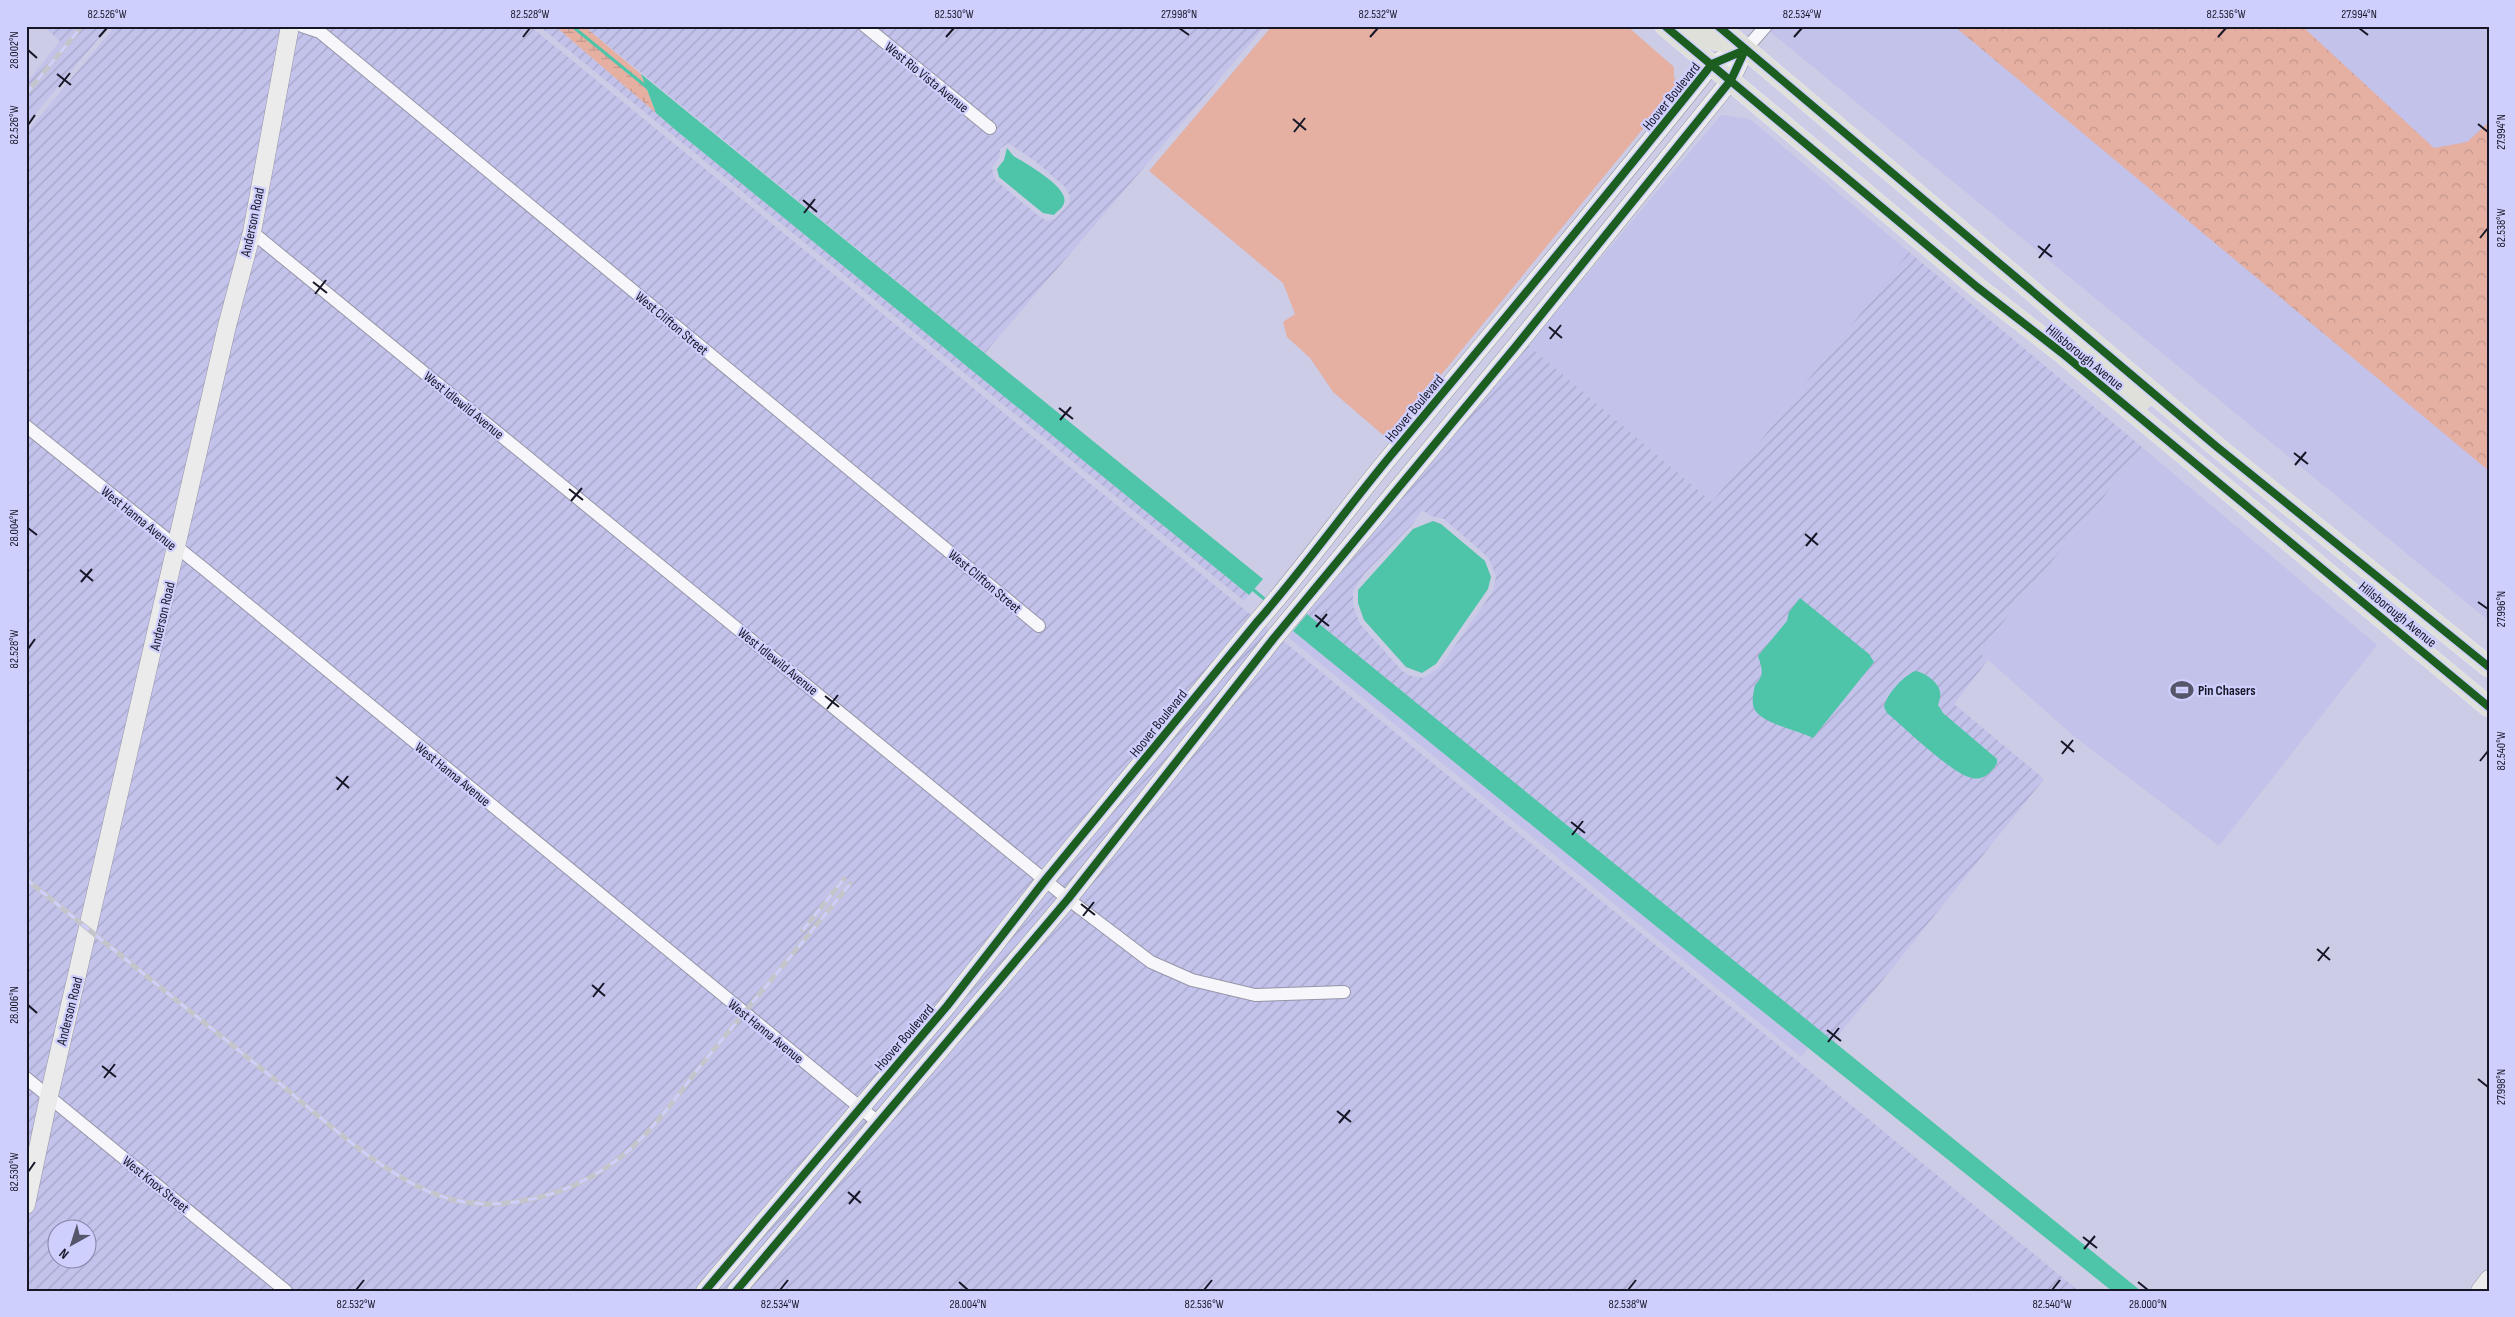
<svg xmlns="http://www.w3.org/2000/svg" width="2515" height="1317" font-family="'Sofia Sans Condensed',sans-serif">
<defs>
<pattern id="industrial-furrows" width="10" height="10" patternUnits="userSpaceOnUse" patternTransform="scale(1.25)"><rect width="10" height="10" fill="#c2c2ea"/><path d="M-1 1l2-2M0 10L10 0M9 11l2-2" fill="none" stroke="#a6a6c9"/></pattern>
<pattern id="forest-crowns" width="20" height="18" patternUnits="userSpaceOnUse" patternTransform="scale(1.25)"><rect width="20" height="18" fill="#e5afa2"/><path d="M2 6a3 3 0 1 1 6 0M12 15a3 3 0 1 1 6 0" fill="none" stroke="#c4968c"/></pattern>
<pattern id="wetland-marsh" width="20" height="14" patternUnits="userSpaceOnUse" patternTransform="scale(1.25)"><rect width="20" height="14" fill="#e5afa2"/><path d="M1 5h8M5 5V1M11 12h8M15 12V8" fill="none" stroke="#c4968c"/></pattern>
</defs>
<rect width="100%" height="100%" fill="#cccce6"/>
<path fill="#c2c2ea" d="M1763,26H2489V621L1807,62Z
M1721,115L1750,119L1909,252L1712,502L1528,345Z
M2143,448L2377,645L2219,846L2075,737L1979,652Z
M1293,631L1657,927L1808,1048L1801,1057L1288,637Z"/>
<path fill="url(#industrial-furrows)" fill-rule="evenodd" d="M43,26H109L26,125V84L60,41Z
M115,26H530L2079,1291H26V133ZM58,1230H88V1260H58Z
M539,26H555L678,132L1249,595L1244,601Z
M584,26H855L990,136L998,126L875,26H1265L985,353ZM1008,143L1034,160L1065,187L1070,196L1069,204L1055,219L1047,221L1040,217L995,180L992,168L999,158L1000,149Z
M1909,252L2143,448L1979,652L1988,660L1954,704L2044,779L1833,1042L1307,614L1528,345L1712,502ZM1422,510L1431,516L1444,519L1488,557L1496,576L1493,591L1440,667L1423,678L1411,676L1402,671L1360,624L1353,605V591L1364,574L1413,524Z"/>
<path fill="#e5afa2" d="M1272,26H1627L1674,67V77L1678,84L1674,91L1391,436L1383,435L1333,392L1310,358L1287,337L1283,322L1295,314L1283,283L1149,171Z"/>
<path fill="url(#forest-crowns)" d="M1954,26H2302L2434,148L2467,142L2489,122V471Z"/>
<path fill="url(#wetland-marsh)" d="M555,26H584L641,74L656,113Z"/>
<path fill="#4ec4a8" d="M641,74L685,110L1263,579L1249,595L678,132L656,113Z
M1007,148C1010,151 1012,155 1015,157C1025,163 1070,188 1064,203C1063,208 1057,211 1054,215L1043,213L999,177L997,169L1004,160Z
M1433,521L1441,524L1485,561L1491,577L1488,589L1436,664L1422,673L1406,667L1364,620L1358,603V590L1413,529Z
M1800,598L1869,654L1874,662L1813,738C1798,730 1756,723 1753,705C1752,699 1754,690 1755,685C1765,675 1762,668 1758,656L1787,621L1789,612Z
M1307,614L2141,1291H2112L1657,927L1293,631Z
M1915,671C1924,672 1939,682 1940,692C1941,696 1939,702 1938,705L1943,713L1997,759V763C1992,772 1983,781 1972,778C1953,775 1904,727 1887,713L1884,707C1887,694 1902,677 1915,671Z"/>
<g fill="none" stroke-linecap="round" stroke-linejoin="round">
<path stroke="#4ec4a8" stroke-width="3" d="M572,26L649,89
M1250,587L1268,602"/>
<defs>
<path id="street" d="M302,26L320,32L1039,626
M865,26L990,128
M1745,50L1766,26
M252,232L1068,899L1151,962L1192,980L1255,995L1344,992
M26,426L203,568L879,1123
M26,1078L286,1291"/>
<path id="secondary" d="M26,1205L49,1096L227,326L252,232L290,26
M705,1291L947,1006L1046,879L1257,622C1306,566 1349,505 1397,448C1503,321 1608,194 1712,64L1745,50
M736,1291L1068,899L1274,638L1516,346L1731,80L1745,50
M2480,1291L2489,1279"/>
<path id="primary" d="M1665,26L1977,287L2062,353L2489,707
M1689,26L1699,35L1735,46
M1718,26L2217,447L2489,667
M2071,353C2098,357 2121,383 2142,400"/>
</defs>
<use href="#street" stroke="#9595a8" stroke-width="14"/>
<use href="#secondary" stroke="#9595a8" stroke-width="19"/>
<use href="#primary" stroke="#e8e8f4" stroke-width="21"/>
<use href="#street" stroke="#f7f7fb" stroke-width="12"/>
<use href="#secondary" stroke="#ecebeb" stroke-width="18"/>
<use href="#primary" stroke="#e0e0db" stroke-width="20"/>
<defs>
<path id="rail" d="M26,94L82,26
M26,879C108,945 191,1012 273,1078C321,1117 390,1183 450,1199C508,1214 576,1193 622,1156C655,1130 680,1091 706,1059C754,1001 802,943 850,884
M803,930L844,879"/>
</defs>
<use href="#rail" stroke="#c4c4cb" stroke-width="5"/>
<use href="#rail" stroke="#cfcffe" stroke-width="3" stroke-dasharray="9" stroke-linecap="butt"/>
<defs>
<path id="cycleway" d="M1665,26L1977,287L2062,353L2489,707
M1718,26L2217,447L2489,667
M705,1291L947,1006L1046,879L1257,622C1306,566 1349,505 1397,448C1503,321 1608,194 1712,64L1745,50
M736,1291L1068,899L1274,638L1516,346L1731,80L1745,50"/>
</defs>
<use href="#cycleway" stroke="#cfcffe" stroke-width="11"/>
<use href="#cycleway" stroke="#1b5e20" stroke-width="8"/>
</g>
<path fill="none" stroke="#171627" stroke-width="2" d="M1179,28L1189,35M2359,28L2368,35M99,37L107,28M523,37L530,28M946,37L954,28M1370,37L1378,28M1794,37L1802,28M2218,37L2226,28M28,50L37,58M57,74L71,85M59,87L70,73M1293,119L1306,130M2478,124L2488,132M28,125L35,115M1294,132L1305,118M803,200L817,212M804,213L815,199M2480,238L2488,228M2038,246L2052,257M2039,258L2050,244M313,282L327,293M315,294L326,280M1549,327L1562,338M1550,339L1561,325M1059,408L1073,419M1060,420L1071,407M2294,453L2308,464M2295,465L2306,452M569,489L583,500M571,501L582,488M28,528L37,535M1805,534L1818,545M1806,546L1817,533M80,570L93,581M81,582L92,569M2478,602L2488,609M1315,615L1329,626M1316,627L1327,614M28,649L35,639M825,696L839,707M827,709L838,695M2061,741L2074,752M2062,754L2073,740M2480,761L2488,751M336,777L349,788M337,790L348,776M1571,822L1585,833M1572,835L1583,821M1081,904L1095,915M1083,916L1094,902M2317,949L2330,960M2318,961L2329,947M592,985L605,996M593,997L604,983M28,1005L37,1013M1827,1030L1841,1041M1828,1042L1839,1028M102,1066L116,1077M104,1078L115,1064M2478,1079L2488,1087M1337,1111L1351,1122M1339,1123L1350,1110M28,1172L35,1162M848,1192L861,1203M849,1204L860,1191M2083,1237L2097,1248M2084,1249L2095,1236M959,1282L968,1290M2138,1282L2148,1290M356,1290L364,1280M780,1290L788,1280M1204,1290L1212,1280M1628,1290L1636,1280M2052,1290L2060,1280"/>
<defs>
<symbol id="stadium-bare" viewBox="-9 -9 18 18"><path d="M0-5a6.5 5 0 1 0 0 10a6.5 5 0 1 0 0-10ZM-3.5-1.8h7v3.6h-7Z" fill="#56566a" stroke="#cfcffe" stroke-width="2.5" paint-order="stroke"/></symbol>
</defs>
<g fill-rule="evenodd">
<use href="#stadium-bare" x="2166" y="674" width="32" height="32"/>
</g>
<g text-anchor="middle" stroke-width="4.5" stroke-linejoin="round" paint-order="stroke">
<g font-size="14" fill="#171627" stroke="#cfcffe">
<text transform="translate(927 77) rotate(39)" y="5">West Rio Vista Avenue</text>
<text transform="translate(1671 96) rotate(-51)" y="5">Hoover Boulevard</text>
<text transform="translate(252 222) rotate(-78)" y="5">Anderson Road</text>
<text transform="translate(672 323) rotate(40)" y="5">West Clifton Street</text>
<text transform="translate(2085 357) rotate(39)" y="5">Hillsborough Avenue</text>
<text transform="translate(464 405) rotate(39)" y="5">West Idlewild Avenue</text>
<text transform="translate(1414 408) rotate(-50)" y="5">Hoover Boulevard</text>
<text transform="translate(139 518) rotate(39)" y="5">West Hanna Avenue</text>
<text transform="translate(985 581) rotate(40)" y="5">West Clifton Street</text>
<text transform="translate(2398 614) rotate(39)" y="5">Hillsborough Avenue</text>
<text transform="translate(162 616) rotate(-77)" y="5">Anderson Road</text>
<text transform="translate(778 661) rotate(39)" y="5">West Idlewild Avenue</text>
<text transform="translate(1158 723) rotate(-51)" y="5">Hoover Boulevard</text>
<text transform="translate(453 774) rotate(39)" y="5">West Hanna Avenue</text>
<text transform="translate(69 1011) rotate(-76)" y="5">Anderson Road</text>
<text transform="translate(766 1031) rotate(39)" y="5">West Hanna Avenue</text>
<text transform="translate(904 1037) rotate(-49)" y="5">Hoover Boulevard</text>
<text transform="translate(156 1184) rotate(39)" y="5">West Knox Street</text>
</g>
<g font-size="14" font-weight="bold" fill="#171627" stroke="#cfcffe" text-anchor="start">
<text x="2198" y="695">Pin Chasers</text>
</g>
</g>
<rect width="2515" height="1317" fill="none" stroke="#cfcffe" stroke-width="55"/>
<g transform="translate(72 1244) rotate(219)"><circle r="24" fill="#cfcffe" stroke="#8585a8"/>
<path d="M0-4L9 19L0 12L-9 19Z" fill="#56566a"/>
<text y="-8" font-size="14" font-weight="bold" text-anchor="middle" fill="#171627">N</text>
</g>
<rect x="28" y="28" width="2460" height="1262" fill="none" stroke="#171627" stroke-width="2"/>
<g font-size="12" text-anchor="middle" fill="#171627">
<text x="107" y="18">82.526°W</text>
<text x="530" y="18">82.528°W</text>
<text x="954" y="18">82.530°W</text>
<text x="1179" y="18">27.998°N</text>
<text x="1378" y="18">82.532°W</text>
<text x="1802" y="18">82.534°W</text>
<text x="2226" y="18">82.536°W</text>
<text x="2359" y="18">27.994°N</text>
<text transform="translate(14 50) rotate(-90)" y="4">28.002°N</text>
<text transform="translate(14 125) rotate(-90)" y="4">82.526°W</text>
<text transform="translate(2501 132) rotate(-90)" y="4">27.994°N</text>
<text transform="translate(2501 228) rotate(-90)" y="4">82.538°W</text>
<text transform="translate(14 528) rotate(-90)" y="4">28.004°N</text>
<text transform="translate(2501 609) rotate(-90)" y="4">27.996°N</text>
<text transform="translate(14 649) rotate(-90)" y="4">82.528°W</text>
<text transform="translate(2501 751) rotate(-90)" y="4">82.540°W</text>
<text transform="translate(14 1005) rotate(-90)" y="4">28.006°N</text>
<text transform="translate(2501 1087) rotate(-90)" y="4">27.998°N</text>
<text transform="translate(14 1172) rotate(-90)" y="4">82.530°W</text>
<text x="356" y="1308">82.532°W</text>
<text x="780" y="1308">82.534°W</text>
<text x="968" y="1308">28.004°N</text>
<text x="1204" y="1308">82.536°W</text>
<text x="1628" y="1308">82.538°W</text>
<text x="2052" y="1308">82.540°W</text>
<text x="2148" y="1308">28.000°N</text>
</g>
</svg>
